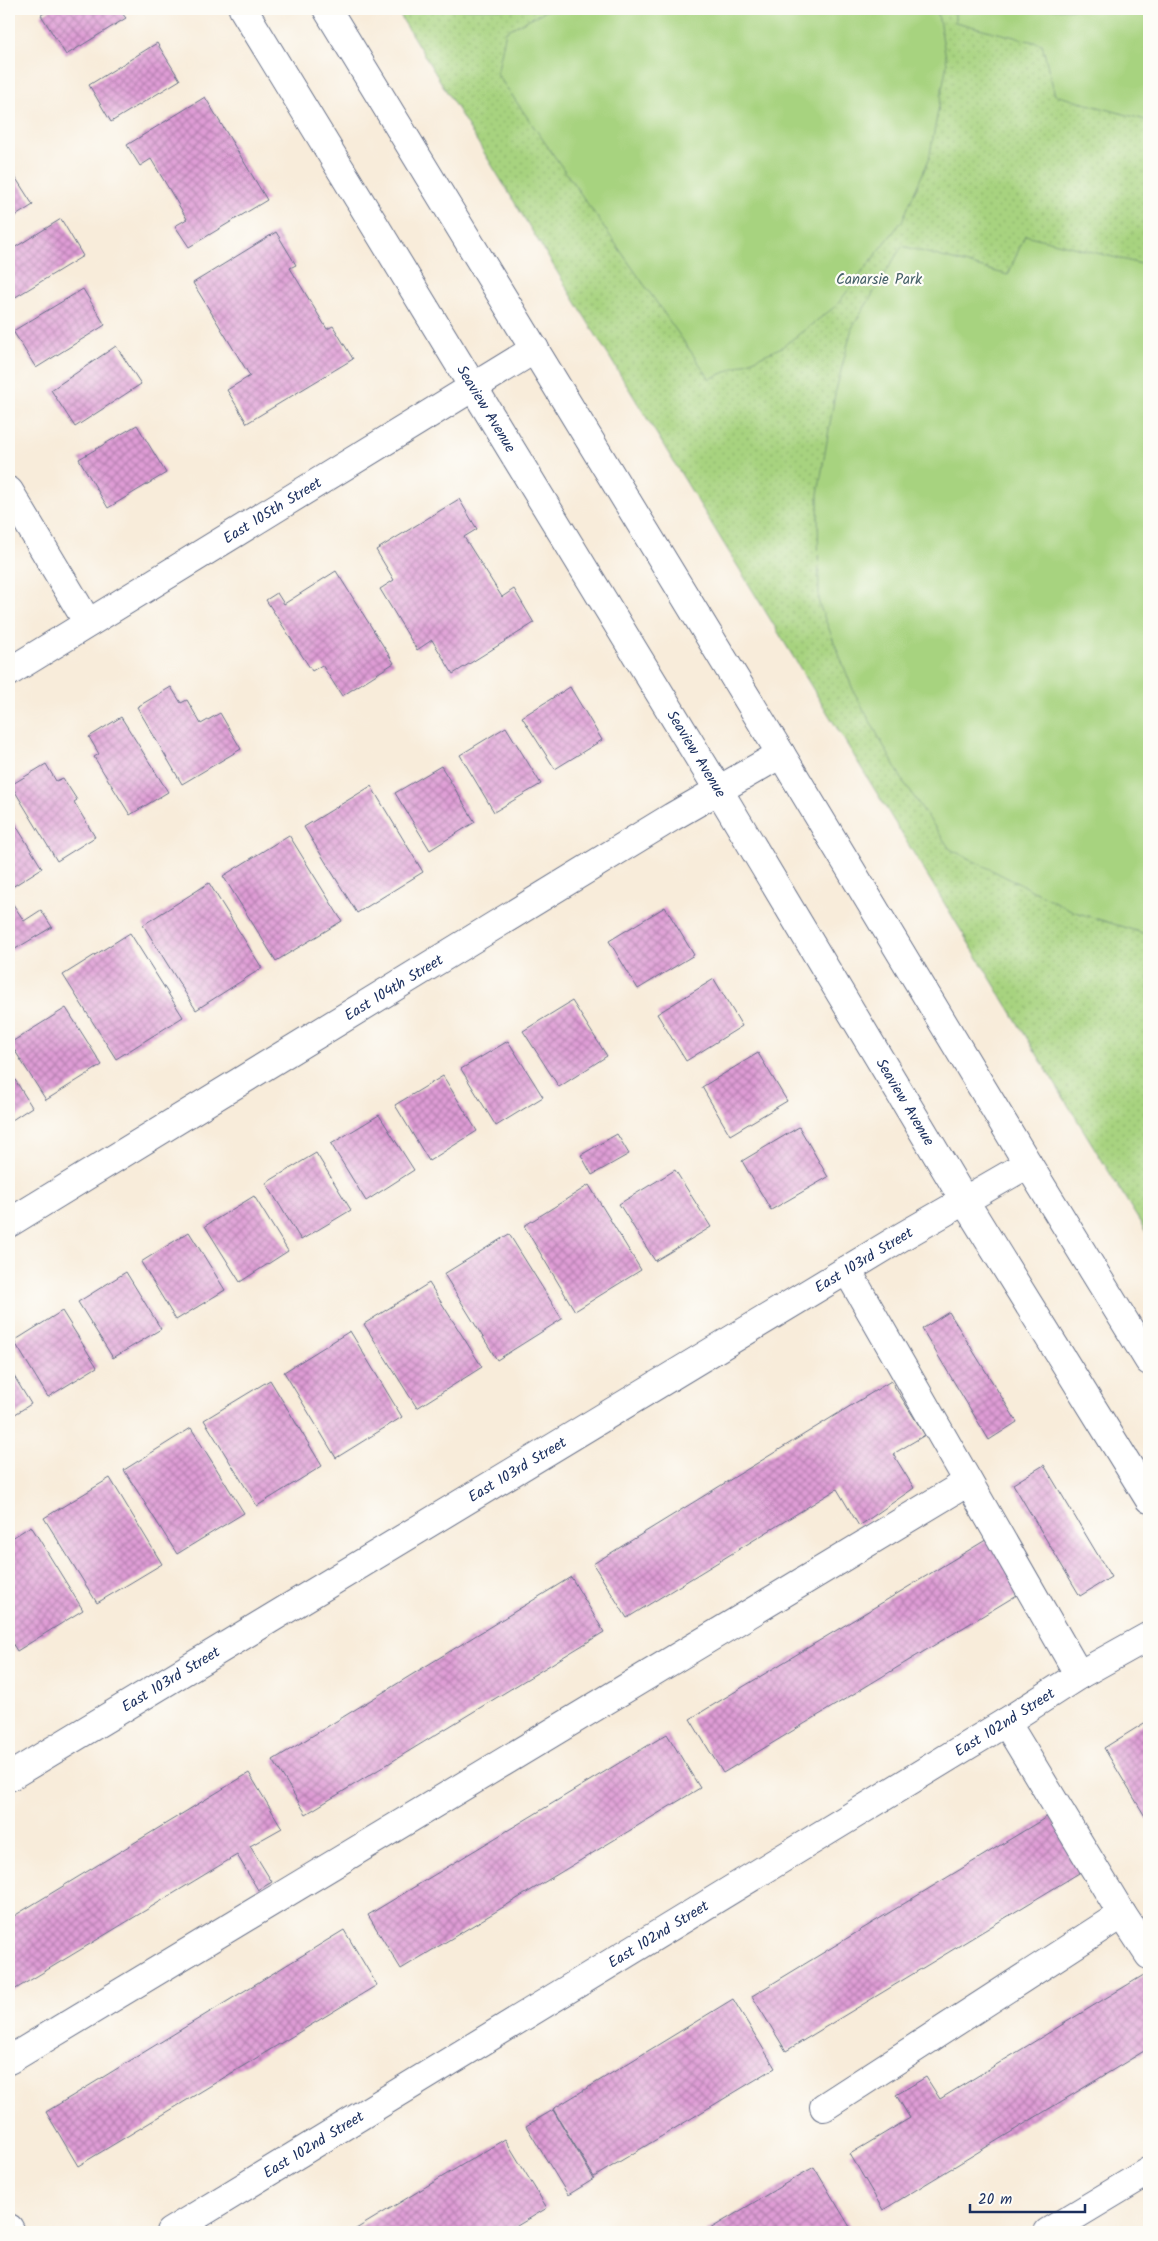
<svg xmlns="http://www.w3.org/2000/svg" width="1158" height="2241" font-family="Kalam,sans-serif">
<defs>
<pattern id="park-dots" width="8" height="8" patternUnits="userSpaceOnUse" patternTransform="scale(1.25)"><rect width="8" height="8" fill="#a7d37f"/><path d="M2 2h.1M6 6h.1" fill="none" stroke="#8fb570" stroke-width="1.8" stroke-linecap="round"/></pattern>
<pattern id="building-cross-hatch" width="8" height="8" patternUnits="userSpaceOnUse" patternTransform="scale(1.25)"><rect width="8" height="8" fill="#df9cd5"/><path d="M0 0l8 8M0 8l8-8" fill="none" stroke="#b480b0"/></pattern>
</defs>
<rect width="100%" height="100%" fill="#fdfcf7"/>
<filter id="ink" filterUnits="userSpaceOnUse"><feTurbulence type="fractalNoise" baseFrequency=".02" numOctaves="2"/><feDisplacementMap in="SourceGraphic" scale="10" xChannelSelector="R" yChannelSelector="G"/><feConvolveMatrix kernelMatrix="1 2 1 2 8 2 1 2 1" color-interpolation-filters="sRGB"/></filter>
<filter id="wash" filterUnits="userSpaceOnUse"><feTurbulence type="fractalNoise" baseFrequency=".0096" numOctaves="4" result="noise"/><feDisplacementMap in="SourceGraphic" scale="20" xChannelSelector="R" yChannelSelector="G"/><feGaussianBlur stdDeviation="1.12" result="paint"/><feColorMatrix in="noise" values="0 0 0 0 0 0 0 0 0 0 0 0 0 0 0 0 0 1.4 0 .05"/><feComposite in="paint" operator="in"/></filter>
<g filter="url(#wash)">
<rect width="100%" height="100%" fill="#f8ecda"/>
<path fill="url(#park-dots)" stroke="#61816e" d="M396,9H1149V1237Z"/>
<path fill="#a7d37f" stroke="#61816e" d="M549,9H937L947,63L929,159L902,221L836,306L782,347L710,379L497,74L506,31Z
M955,9H1149V121L1055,95L1042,44L955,22Z
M1025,235L1149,266V935L1075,912L950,849L903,781L854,692L819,604L818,494L835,394L852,328L902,246L1008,275Z"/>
<g id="blocks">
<path fill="url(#building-cross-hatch)" d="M52,9H127L121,12L126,18L66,55L41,15Z
M157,43L180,80L111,122L89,85Z
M205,97L267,200L189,247L175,226L187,219L151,159L140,166L127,145Z
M10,169L33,205L9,220V170Z
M61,219L83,256L9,301V251Z
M276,232L296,265L290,268L327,329L333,326L353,359L247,423L227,390L250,376L193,283Z
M83,289L105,325L36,368L13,331Z
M116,346L141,384L75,427L51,390Z
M137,425L166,473L108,508L79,459Z
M459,499L477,529L464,537L502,597L514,589L534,623L453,674L432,640L417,650L380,589L394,580L376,550Z
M336,571L394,663L342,696L322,665L312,671L266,600L277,593L284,604Z
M171,687L181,703L187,700L201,724L220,713L241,749L182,784L137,707Z
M570,687L602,740L555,769L522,717Z
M121,717L168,792L130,815L94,757L99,754L89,737Z
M506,727L541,784L494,812L460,755Z
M46,764L56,781L63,778L77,800L74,802L95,837L57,861L11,785Z
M441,766L475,822L430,850L395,793Z
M371,786L423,872L357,913L304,827Z
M9,814L42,868L9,889Z
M289,835L342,921L276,961L223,876Z
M209,883L262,968L196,1010L143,925Z
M11,901L24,921L41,910L52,927L12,951L9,946V902Z
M665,907L694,955L638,989L609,941Z
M130,933L183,1017L116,1059L63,975Z
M714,979L742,1026L686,1061L657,1014Z
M572,1001L607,1056L559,1087L523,1031Z
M66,1008L102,1065L46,1100L10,1043Z
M508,1041L543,1097L496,1126L461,1069Z
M758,1053L787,1101L730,1135L702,1087Z
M9,1070L32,1107L9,1122Z
M443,1076L477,1131L429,1161L395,1105Z
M379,1115L414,1170L366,1201L331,1144Z
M799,1127L828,1177L771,1210L742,1161Z
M617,1134L629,1154L592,1175L581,1155Z
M316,1153L351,1210L301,1240L266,1183Z
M675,1170L711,1227L655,1261L619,1204Z
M589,1185L641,1270L575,1311L524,1226Z
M254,1196L288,1251L240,1282L205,1226Z
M189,1232L225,1290L176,1320L141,1262Z
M509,1234L562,1319L497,1360L444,1274Z
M126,1272L161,1329L113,1358L78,1302Z
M429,1283L482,1367L417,1408L364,1324Z
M62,1311L97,1367L48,1397L14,1341Z
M949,1312L1017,1422L989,1440L922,1329Z
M350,1331L402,1417L336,1458L284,1372Z
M9,1368L31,1404L9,1418Z
M270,1380L322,1466L257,1506L204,1420Z
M891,1381L925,1435L893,1454L914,1488L859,1526L837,1489L627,1618L593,1564Z
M191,1428L244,1513L177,1554L124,1470Z
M1044,1465L1111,1577L1080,1596L1013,1484Z
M110,1478L162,1564L97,1603L44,1518Z
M31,1526L83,1610L17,1651L9,1638V1540Z
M989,1538L1022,1592L723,1773L690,1719Z
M571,1577L604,1632L306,1814L273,1760Z
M1149,1720V1823L1104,1748Z
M667,1734L700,1788L401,1969L368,1915Z
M249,1773L282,1828L250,1846L272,1882L258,1890L237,1855L9,1993V1919Z
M1050,1815L1084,1870L786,2051L752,1996Z
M344,1930L377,1985L78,2166L46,2112Z
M1147,1973L1149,1976V2048L883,2210L850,2154L910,2118L896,2095L926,2077L940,2099Z
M733,1999L775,2068L594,2177L553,2109Z
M553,2110L594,2179L568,2195L526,2126Z
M505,2139L547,2208L507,2232H351Z
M814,2167L853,2232H705L783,2185Z"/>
</g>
</g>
<g filter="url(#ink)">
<use href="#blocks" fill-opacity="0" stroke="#687189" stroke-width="1"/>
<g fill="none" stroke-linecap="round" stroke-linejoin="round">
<defs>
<g id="minor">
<path id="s1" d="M243,9L718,789L964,1200L1149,1499"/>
<path d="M327,9L781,754L1028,1164L1149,1361"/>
<path d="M9,491L88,623"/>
<path id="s2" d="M9,672L535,349"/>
<path id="s3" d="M9,1223L672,817L781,754"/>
<path d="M847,1270L1079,1675"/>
<path d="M1006,1722L1122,1914L1149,1955"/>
<path id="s4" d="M9,1777L903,1236L1028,1164"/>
<path d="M9,2060L968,1482"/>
<path d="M824,2107L1122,1914"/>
<path d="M9,2228L11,2232"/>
<path id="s5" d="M170,2232L1006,1722L1079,1675L1149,1636"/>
<path d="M1048,2232L1149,2171"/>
</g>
</defs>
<use href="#minor" stroke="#687189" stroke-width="30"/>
<use href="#minor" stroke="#fff" stroke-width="28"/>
</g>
</g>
<g text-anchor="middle" stroke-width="4.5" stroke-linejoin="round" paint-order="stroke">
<g font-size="15" fill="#456068" stroke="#fdfcf7">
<text x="879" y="284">Canarsie Park</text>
</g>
<g font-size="15" fill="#1b2f5e" stroke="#fdfcf7">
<text dy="5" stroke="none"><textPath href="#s1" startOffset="468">Seaview Avenue</textPath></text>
<text dy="5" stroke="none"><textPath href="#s2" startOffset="309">East 105th Street</textPath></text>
<text dy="5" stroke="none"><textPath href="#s1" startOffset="872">Seaview Avenue</textPath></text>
<text dy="5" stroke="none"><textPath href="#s3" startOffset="451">East 104th Street</textPath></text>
<text dy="5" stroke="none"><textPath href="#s1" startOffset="1278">Seaview Avenue</textPath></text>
<text dy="5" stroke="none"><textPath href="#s4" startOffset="999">East 103rd Street</textPath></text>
<text dy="5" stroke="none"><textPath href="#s4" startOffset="594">East 103rd Street</textPath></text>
<text dy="5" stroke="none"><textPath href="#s4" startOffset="189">East 103rd Street</textPath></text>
<text dy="5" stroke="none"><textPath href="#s5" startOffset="978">East 102nd Street</textPath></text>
<text dy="5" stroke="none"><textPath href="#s5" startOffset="572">East 102nd Street</textPath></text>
<text dy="5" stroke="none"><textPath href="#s5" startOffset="168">East 102nd Street</textPath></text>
</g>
</g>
<rect width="1158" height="2241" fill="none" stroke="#fdfcf7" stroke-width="30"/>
<path d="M970 2204v8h115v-8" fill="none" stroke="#1b2f5e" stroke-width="2.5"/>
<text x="978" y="2204" font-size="15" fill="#1b2f5e" stroke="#fdfcf7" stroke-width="4" paint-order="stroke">20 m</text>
</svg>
